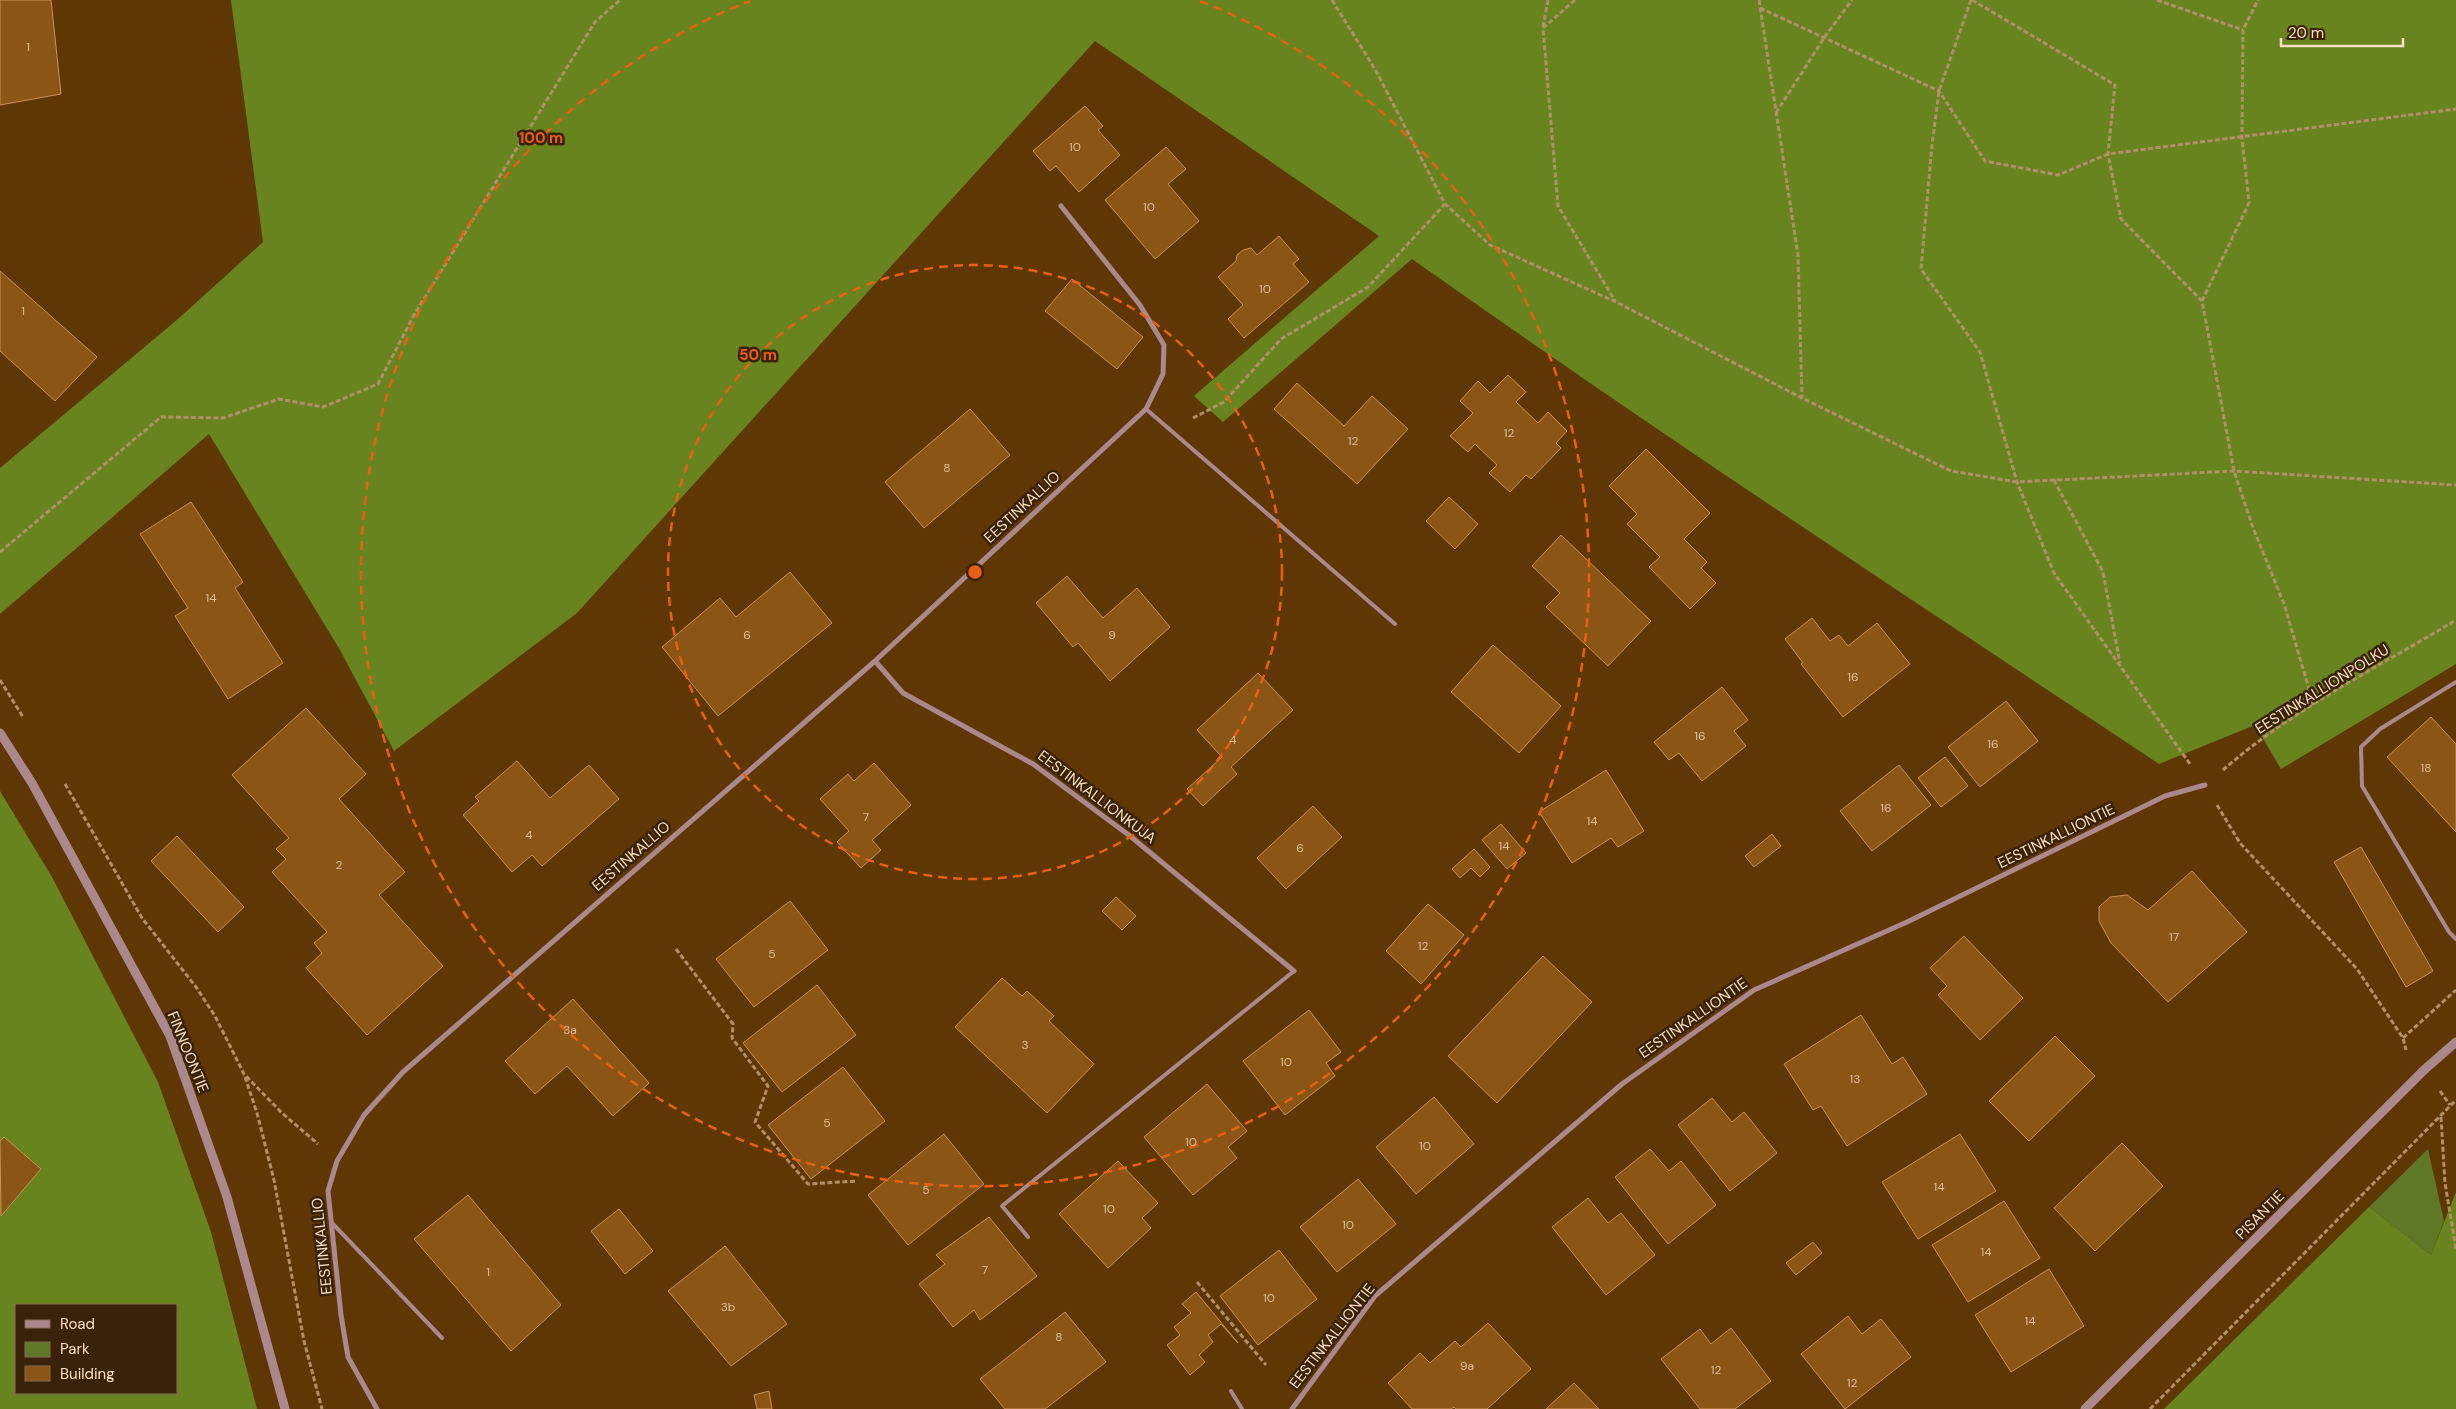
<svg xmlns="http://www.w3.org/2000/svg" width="2456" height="1409" font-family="'DM Sans',sans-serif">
<rect width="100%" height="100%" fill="#5f3704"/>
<path fill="#5f7827" d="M2428,1149L2444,1221L2431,1255L2369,1207Z"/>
<path fill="#67841e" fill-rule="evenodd" d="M231,0H2456V664L2281,769L2255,725L2159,764C1909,598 1658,433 1412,259L1223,422L1194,396L1379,236L1095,41L577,613L394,751L340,650L209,434L0,614V468L178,319L263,242Z
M0,791L52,877L158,1082L211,1232L257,1409H0ZM16,1305H176V1393H16Z
M2456,1192V1409H2164L2369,1207L2431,1255Z"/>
<path fill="#8b5516" stroke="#cb9157" d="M0,0H51L61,94L0,105Z
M1085,106L1103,126L1098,130L1120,155L1079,192L1056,166L1050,171L1033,151Z
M1166,147L1186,169L1168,184L1199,221L1155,259L1105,200Z
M1279,236L1299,259L1293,264L1309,282L1244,338L1228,319L1243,305L1218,277L1236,261L1237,255L1243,250L1251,248L1257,255Z
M0,271L97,357L55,401L0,351Z
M1072,279L1143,337L1117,369L1045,311Z
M1508,375L1526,392L1516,402L1538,423L1548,412L1567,431L1556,443L1561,448L1531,479L1526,475L1510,492L1489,473L1497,465L1475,444L1468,452L1450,436L1473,413L1460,401L1478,381L1490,393Z
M1297,383L1344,426L1372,396L1408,429L1357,484L1274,409Z
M970,409L1010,455L924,528L885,482Z
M1646,449L1710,513L1684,539L1707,562L1701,568L1716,583L1690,609L1649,567L1660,557L1627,524L1637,514L1609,486Z
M1449,497L1478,524L1455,549L1426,521Z
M191,502L243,582L235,588L283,663L228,699L175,616L188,608L140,534Z
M1561,535L1651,621L1608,666L1546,607L1560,593L1532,566Z
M790,572L832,623L718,716L662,647L720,598L736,617Z
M1067,576L1103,618L1137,588L1170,627L1110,681L1078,643L1073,647L1036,603Z
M1812,618L1830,641L1839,635L1848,646L1877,623L1910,664L1843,717L1801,664L1803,663L1785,639Z
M1493,645L1561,706L1519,753L1451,692Z
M1258,673L1293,710L1231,767L1237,774L1203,806L1187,789L1222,757L1197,730Z
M1722,687L1748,720L1734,731L1746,746L1702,781L1679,753L1669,760L1654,742Z
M2006,701L2038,741L1980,787L1948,747Z
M306,708L366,774L339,799L405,872L379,895L443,966L367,1035L306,968L322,953L314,943L327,932L272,872L286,859L276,849L289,838L232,775Z
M2431,717L2456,744V832L2387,757Z
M1945,757L1968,786L1941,807L1918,778Z
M517,761L550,798L589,765L619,799L542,866L532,855L512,872L463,815L479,801L475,797Z
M874,763L911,805L872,840L881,850L861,868L837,842L849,831L820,799L848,774L854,781Z
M1899,765L1931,805L1872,851L1840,811Z
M1606,770L1644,831L1618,847L1611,838L1572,863L1539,812Z
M1313,806L1342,837L1286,889L1257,858Z
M1501,824L1526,853L1507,869L1482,840Z
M1772,834L1781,846L1754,867L1745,856Z
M177,836L244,907L218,932L151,861Z
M2361,847L2433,971L2406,987L2334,862Z
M1474,849L1490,867L1480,877L1471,868L1460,878L1452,869Z
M2192,871L2247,932L2168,1002L2111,943L2099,921V907L2110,897L2127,895L2148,910Z
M1116,897L1136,916L1122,930L1102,911Z
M790,901L828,950L754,1007L716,959Z
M1428,904L1464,935L1421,984L1386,951Z
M1964,936L2023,998L1980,1040L1938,995L1947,986L1930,968Z
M1543,956L1592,1002L1497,1103L1448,1056Z
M1002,978L1022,996L1027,991L1054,1016L1049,1021L1094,1064L1047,1113L955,1027Z
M817,985L856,1035L782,1092L743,1043Z
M573,999L649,1083L613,1116L567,1066L535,1094L505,1061Z
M1309,1010L1341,1052L1326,1063L1335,1076L1285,1115L1243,1061Z
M1861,1015L1892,1064L1903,1057L1927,1094L1847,1146L1821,1106L1813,1110L1784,1064Z
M2055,1036L2095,1076L2029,1141L1989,1101Z
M843,1067L885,1121L811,1179L768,1125Z
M1207,1084L1247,1131L1228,1147L1237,1158L1193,1195L1144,1137Z
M1434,1097L1474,1144L1416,1194L1376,1147Z
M1712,1098L1732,1122L1744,1112L1777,1153L1730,1191L1678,1125Z
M944,1134L984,1184L908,1245L868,1195Z
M1960,1134L1996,1191L1918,1239L1882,1182Z
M4,1137L41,1169L1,1216L0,1141Z
M2122,1143L2163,1186L2095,1251L2054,1208Z
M1650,1149L1669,1171L1681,1161L1716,1205L1668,1244L1615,1177Z
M1118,1161L1158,1203L1142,1218L1151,1228L1108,1268L1059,1214Z
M1358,1179L1396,1224L1337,1272L1300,1227Z
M468,1195L561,1305L511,1351L414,1239Z
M1588,1198L1608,1223L1621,1213L1655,1255L1606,1295L1552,1227Z
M2004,1201L2040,1258L1968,1302L1932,1245Z
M619,1209L653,1251L625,1274L591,1231Z
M989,1217L1037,1276L980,1320L974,1310L953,1327L919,1284L945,1264L936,1255Z
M1813,1242L1822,1253L1796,1275L1786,1263Z
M725,1246L787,1324L731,1366L668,1291Z
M1279,1250L1317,1299L1258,1345L1220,1296Z
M2049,1269L2084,1326L2011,1372L1975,1315Z
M1196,1292L1238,1343L1221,1324L1208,1335L1213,1342L1199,1355L1205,1362L1190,1375L1167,1345L1180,1335L1174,1327L1191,1313L1182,1304Z
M1065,1312L1106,1362L1045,1409H1005L980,1379Z
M1848,1316L1862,1334L1881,1319L1911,1357L1845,1409L1801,1354Z
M1488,1323L1531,1369L1487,1409H1456L1454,1407L1451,1409H1412L1388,1383L1420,1353L1430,1363L1455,1341L1461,1347Z
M1731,1328L1771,1381L1735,1409H1700L1661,1359L1700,1329L1711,1344Z
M1574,1383L1599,1409H1546Z
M769,1391L772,1409H757L754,1395Z"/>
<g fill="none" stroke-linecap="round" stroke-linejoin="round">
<path stroke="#b28f68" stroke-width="3" stroke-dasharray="5 2.5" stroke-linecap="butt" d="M1332,0L1376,71L1445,204L1490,245L1616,302L1802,398L1951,471L2017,482L2234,471L2456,485
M1575,0L1543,28L1558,206L1615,301
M1759,0L1798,255L1802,398
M1971,0L1939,91L1932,145L1921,269L1980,352L2017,482L2054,573L2190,764
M1972,0L2115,85L2108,154L2121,219L2202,301L2234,471L2252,525L2284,604L2314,706
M2157,0L2243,30
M1760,8L1939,91L1985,161L2058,175L2108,154L2456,109
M1543,27L1548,0
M1776,113L1824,38L1852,0
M2202,301L2249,203L2242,138L2243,30L2258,0
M1193,418L1224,402L1281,339L1368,287L1445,204
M2054,480L2103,572L2120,663
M0,552L161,417L223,418L279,399L323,407L378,384L414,315L595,22L620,0
M0,680L23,717
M2223,770C2290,711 2380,666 2456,620
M65,784L142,918L196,987L215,1016L244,1074L282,1113L318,1144
M2217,805L2240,843L2357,969L2403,1038L2406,1050
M676,949L733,1024L732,1038L768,1086L755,1122L808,1184L857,1181
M2403,1038L2456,990
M245,1077L257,1113L274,1180L304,1341L322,1409
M2440,1091L2450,1105
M2441,1117L2445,1183L2456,1249
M1197,1282L1266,1365
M2150,1409L2456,1100"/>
<path stroke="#ab878e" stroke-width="4" d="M1146,409L1395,624
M2456,682L2380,729L2361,747L2362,786L2449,932L2456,939
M332,1223L442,1338
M1028,1237L1002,1206L1294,971
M1231,1391L1242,1409"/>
<path stroke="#ab878e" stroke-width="5" d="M875,661L903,693L1033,764L1130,836L1294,971
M377,1409L348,1357L341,1315L328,1191L337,1161L364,1115L403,1072L875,661L1146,409L1163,374L1164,345L1140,305L1061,206
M1292,1409L1375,1296L1622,1084L1754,990L1907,922L2165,796L2205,785"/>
<path stroke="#ab878e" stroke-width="9" d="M0,733L32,783L170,1036L227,1197L285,1409
M2085,1409L2424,1070L2456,1042"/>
</g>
<g fill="none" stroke="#e96015" stroke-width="2.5" stroke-dasharray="9 6">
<circle cx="975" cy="572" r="307"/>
<path d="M1200 1A614 614 0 1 1 750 1"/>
</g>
<g text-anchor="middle" stroke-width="5" stroke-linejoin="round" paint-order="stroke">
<g font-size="12" fill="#e0bc97">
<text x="28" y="51">1</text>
<text x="1075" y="151">10</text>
<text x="1149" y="211">10</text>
<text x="1265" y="293">10</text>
<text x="23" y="315">1</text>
<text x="1509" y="437">12</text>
<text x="1353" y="445">12</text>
<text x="947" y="472">8</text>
<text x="211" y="602">14</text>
<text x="747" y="639">6</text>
<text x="1112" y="639">9</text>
<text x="1853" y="681">16</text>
<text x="1700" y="740">16</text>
<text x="1233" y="744">4</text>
<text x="1993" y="748">16</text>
<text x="2426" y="772">18</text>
<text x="1886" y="812">16</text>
<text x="866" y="821">7</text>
<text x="1592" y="825">14</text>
<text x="529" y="839">4</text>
<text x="1504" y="850">14</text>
<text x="1300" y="852">6</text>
<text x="339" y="869">2</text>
<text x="2174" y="941">17</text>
<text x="1423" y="950">12</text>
<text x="772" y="958">5</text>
<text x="570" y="1034">3a</text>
<text x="1025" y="1049">3</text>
<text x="1286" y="1066">10</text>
<text x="1855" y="1083">13</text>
<text x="827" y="1127">5</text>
<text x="1191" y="1146">10</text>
<text x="1425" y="1150">10</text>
<text x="1939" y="1191">14</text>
<text x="926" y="1194">5</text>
<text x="1109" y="1213">10</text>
<text x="1348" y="1229">10</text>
<text x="1986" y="1256">14</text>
<text x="985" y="1274">7</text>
<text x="488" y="1276">1</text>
<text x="1269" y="1302">10</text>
<text x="728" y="1311">3b</text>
<text x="2030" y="1325">14</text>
<text x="1059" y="1341">8</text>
<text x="1467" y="1370">9a</text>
<text x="1716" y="1374">12</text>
<text x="1852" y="1387">12</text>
</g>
<g font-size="15" fill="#fddec2" stroke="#392209">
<text transform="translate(1022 507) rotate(-43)" y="5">EESTINKALLIO</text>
<text transform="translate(2322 689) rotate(-32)" y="5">EESTINKALLIONPOLKU</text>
<text transform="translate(1097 797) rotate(37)" y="5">EESTINKALLIONKUJA</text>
<text transform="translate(2056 836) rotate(-26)" y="5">EESTINKALLIONTIE</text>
<text transform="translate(631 856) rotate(-41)" y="5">EESTINKALLIO</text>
<text transform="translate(1693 1018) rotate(-35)" y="5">EESTINKALLIONTIE</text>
<text transform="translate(188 1052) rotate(68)" y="5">FINNOONTIE</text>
<text transform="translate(2260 1215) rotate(-45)" y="5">PISANTIE</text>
<text transform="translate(322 1246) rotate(-96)" y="5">EESTINKALLIO</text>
<text transform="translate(1332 1336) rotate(-52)" y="5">EESTINKALLIONTIE</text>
</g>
</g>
<circle cx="975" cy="572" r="8" fill="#e96015" stroke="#392209" stroke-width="2.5"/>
<g font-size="15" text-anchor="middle" font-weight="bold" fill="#e96015" stroke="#392209" stroke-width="5" stroke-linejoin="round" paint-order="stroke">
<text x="541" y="143">100 m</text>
<text x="758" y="360">50 m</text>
</g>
<rect x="15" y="1304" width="162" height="90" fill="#392209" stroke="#876d53"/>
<rect x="25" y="1320" width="25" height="8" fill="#ab878e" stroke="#876d53"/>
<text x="60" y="1329" font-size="15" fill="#fddec2">Road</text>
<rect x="25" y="1342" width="25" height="15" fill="#5f7827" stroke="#876d53"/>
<text x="60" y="1354" font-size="15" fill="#fddec2">Park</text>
<rect x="25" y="1366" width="25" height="15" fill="#8b5516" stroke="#876d53"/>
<text x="60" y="1379" font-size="15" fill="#fddec2">Building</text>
<path d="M2281 38v8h122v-8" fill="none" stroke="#fddec2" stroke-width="2.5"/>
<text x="2288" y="38" font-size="15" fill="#fddec2" stroke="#392209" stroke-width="4" paint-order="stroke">20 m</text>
</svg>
